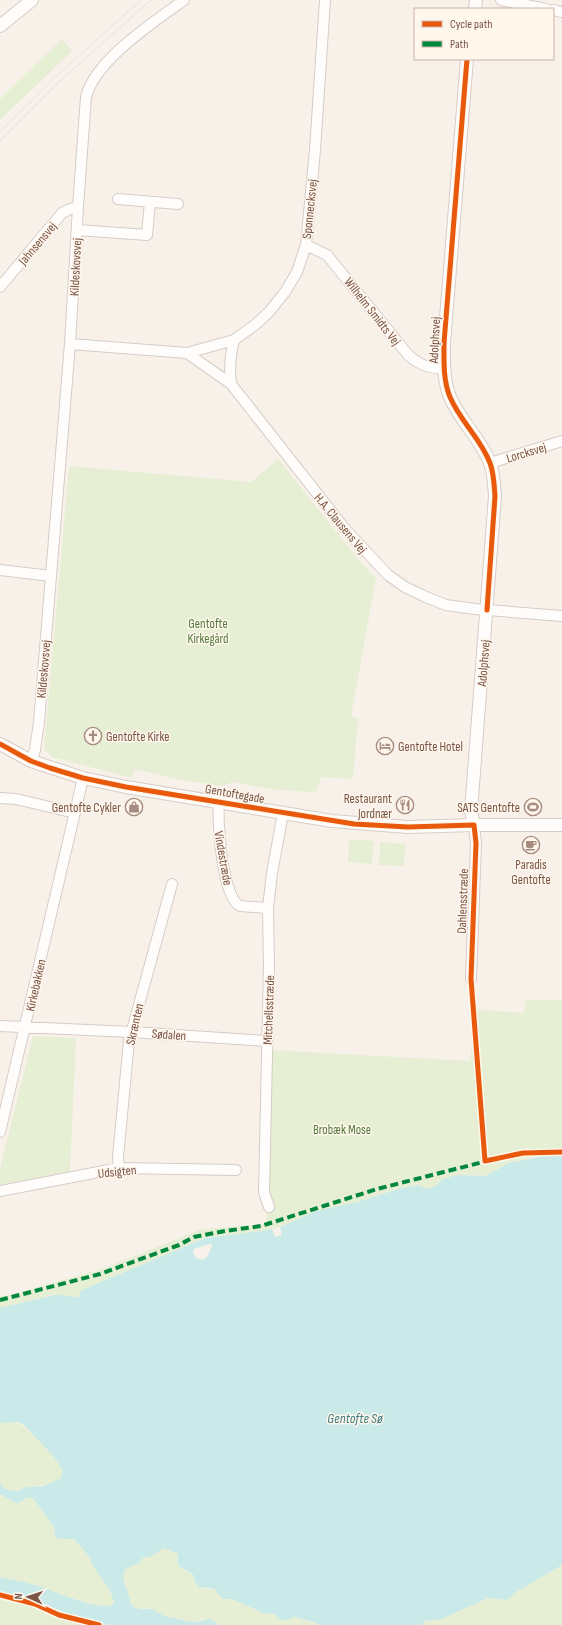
<svg xmlns="http://www.w3.org/2000/svg" width="562" height="1625" font-family="'Sofia Sans Condensed',sans-serif">
<rect width="100%" height="100%" fill="#f8f1ea"/>
<path fill="#e6efd3" d="M62,39L72,51L0,120V99Z
M278,459L362,564L376,578L351,716L358,718L353,779L321,777L316,792L276,790L233,782L222,786L176,779L135,769L132,778L52,757L44,749L69,466L251,482Z
M349,839L374,841L372,864L348,862Z
M380,842L405,844L404,866L379,865Z
M526,1000H562V1157L544,1156L535,1157L509,1163L485,1176L464,1175L441,1180L437,1185L430,1189L417,1185L398,1189L361,1201L316,1211L280,1227L262,1231L205,1238L82,1290L78,1297C70,1298 61,1294 53,1295C35,1298 18,1306 0,1308V1296L9,1295L105,1268L202,1229L266,1224L269,1050L470,1061L477,1010L524,1013Z
M33,1036L76,1038L70,1171L0,1185V1169Z
M14,1422C26,1422 56,1459 63,1469C63,1486 41,1485 28,1487C22,1488 16,1492 10,1491C5,1489 3,1486 0,1483V1423Z
M0,1494L17,1504L28,1497L33,1498L54,1527V1536L60,1539H74L87,1554L114,1598L112,1605C96,1611 51,1589 34,1585C23,1581 11,1580 0,1577Z
M163,1548L178,1554L177,1562L182,1569L193,1574L195,1582L205,1589H215L220,1597L224,1599H232L263,1613L274,1614L282,1620L295,1617L317,1623V1625H221L204,1619L196,1622L164,1616L149,1608L141,1609L132,1606L123,1578L125,1569L127,1566L136,1564L143,1558L152,1556Z
M562,1565V1625H422L424,1621L442,1619L488,1598L507,1600L516,1592Z
M0,1593L37,1603L61,1613L108,1625H0Z"/>
<path fill="#caeae9" fill-rule="evenodd" d="M544,1156L562,1157V1565L516,1592L507,1600L488,1598L442,1619L424,1621L422,1625H317V1623L295,1617L282,1621L274,1614L263,1613L232,1599H224L220,1597L215,1589L199,1587L195,1582L193,1574L180,1567L177,1562L178,1559V1554L163,1548L152,1556L143,1558L139,1563L125,1569L123,1578L132,1606L141,1609H153L164,1616L193,1622H196L209,1619L221,1625H108L61,1613L37,1603L0,1593V1577C11,1580 23,1581 34,1585C51,1589 96,1611 112,1605L114,1601L109,1589L97,1572L87,1554L74,1539H60L55,1537L54,1527L33,1498L28,1497L17,1504L0,1494V1483L5,1489L11,1491H17L27,1487L43,1486L60,1479L63,1471L54,1457L23,1424L18,1422L0,1423V1308L54,1295C62,1294 70,1298 78,1297L82,1290L205,1238L262,1231L280,1227L316,1211L361,1201L398,1189L417,1185L430,1189L437,1185L441,1180L453,1176L464,1175L485,1176L509,1163ZM206,1245L211,1244L212,1246L207,1257L202,1260L196,1258L193,1253L194,1249Z"/>
<path fill="#f8f1ea" d="M280,1227L282,1235L275,1237L272,1229Z"/>
<g fill="none" stroke-linecap="round" stroke-linejoin="round">
<defs>
<path id="minor" d="M501,0L546,9
M553,10L562,12
M118,199L178,204
M77,230L147,235L150,202
M306,245L327,255L409,356C421,365 429,369 444,368
M0,287L62,213L70,209L78,207
M234,340C230,356 229,369 231,384L345,529L388,575L405,587L426,597L446,605L475,609L562,616
M70,344L187,353L231,384
M187,353L234,340L256,324L269,312L285,292L297,272L306,245L315,150L325,0
M490,463L562,441
M0,570L51,576
M31,761L35,750L39,722L51,576L70,344L78,207L86,97C95,60 154,22 184,0
M0,798L16,799L75,813
M219,802C217,820 222,898 240,906L268,908
M471,979L476,843L474,825
M0,1026L131,1032L267,1041
M0,1132L83,778
M119,1168L118,1157L129,1041L172,884
M0,1191L119,1168L236,1170
M269,1207L264,1192L269,966L268,908L272,873L283,813"/>
<path id="tertiary" d="M475,9L476,0
M0,26L32,0
M467,59L444,343C444,361 443,380 450,397C460,421 481,439 490,463C494,473 494,485 495,496L471,811L474,825
M0,744L31,761L83,778L126,787L332,821L408,827L474,825H562"/>
</defs>
<use href="#minor" stroke="#d6ccc6" stroke-width="12"/>
<use href="#tertiary" stroke="#d6ccc6" stroke-width="14"/>
<use href="#minor" stroke="#fefdfc" stroke-width="10"/>
<use href="#tertiary" stroke="#fefdfc" stroke-width="12"/>
<path stroke="#e4e1e5" stroke-width="1" d="M0,132L54,78L141,0
M0,141L59,82L151,0"/>
<path stroke="#00873e" stroke-width="4" stroke-dasharray="8 4" stroke-linecap="butt" d="M0,1300L100,1274L179,1245L194,1237L225,1231L261,1226L377,1189L487,1161"/>
<defs>
<path id="cycleway" d="M467,59L444,343C444,361 443,380 450,397C460,421 481,439 490,463C494,473 494,485 495,496L487,610
M0,744L31,761L50,768L83,778L126,787L354,824L408,827L474,825L476,843L471,979L485,1161L523,1153L562,1152
M0,1595L35,1604L59,1615L99,1625"/>
</defs>
<use href="#cycleway" stroke="#fff6ec" stroke-width="8"/>
<use href="#cycleway" stroke="#e8590c" stroke-width="5"/>
</g>
<defs>
<symbol id="church-ring" viewBox="-11 -11 22 22"><circle r="9.5" fill="#fff6ec" stroke="#a58b80" stroke-width="1.5"/><path d="M-1.2-6h2.4v3.5h3.3v2.4h-3.3V6h-2.4V-.1h-3.3v-2.4h3.3Z" fill="#a58b80"/></symbol>
<symbol id="hotel-ring" viewBox="-11 -11 22 22"><circle r="9.5" fill="#fff6ec" stroke="#a58b80" stroke-width="1.5"/><path d="M-6-4.5h1.5V1H6V5H4.5V3h-9V5H-6ZM-4 0a1.8 1.8 0 1 1 3.6 0ZM.5 0V-2.5h3Q6-2.5 6 0Z" fill="#a58b80"/></symbol>
<symbol id="restaurant-ring" viewBox="-11 -11 22 22"><circle r="9.5" fill="#fff6ec" stroke="#a58b80" stroke-width="1.5"/><path d="M-5-6h1v4h1v-4h1v4h1v-4h1v5L-1.5 .5V6h-2V.5L-5-1ZM5-6V6H3V1.5H1.5Q1.5-4 5-6Z" fill="#a58b80"/></symbol>
<symbol id="shop-ring" viewBox="-11 -11 22 22"><circle r="9.5" fill="#fff6ec" stroke="#a58b80" stroke-width="1.5"/><path d="M-5-2.5h2.3a2.7 3.5 0 0 1 5.4 0H5L5.5 6h-11ZM-1.5-2.5h3a1.5 2.3 0 0 0-3 0Z" fill="#a58b80"/></symbol>
<symbol id="stadium-ring" viewBox="-11 -11 22 22"><circle r="9.5" fill="#fff6ec" stroke="#a58b80" stroke-width="1.5"/><path d="M0-5a6.5 5 0 1 0 0 10a6.5 5 0 1 0 0-10ZM-3.5-1.8h7v3.6h-7Z" fill="#a58b80"/></symbol>
<symbol id="cafe-ring" viewBox="-11 -11 22 22"><circle r="9.5" fill="#fff6ec" stroke="#a58b80" stroke-width="1.5"/><path d="M-5.5-4.5H6V0H3Q3 3.5 0 3.5H-2.5Q-5.5 3.5-5.5 0ZM3-3.2v2h1.7v-2ZM-6 4.5H4V6H-6Z" fill="#a58b80"/></symbol>
</defs>
<g fill-rule="evenodd">
<use href="#church-ring" x="83" y="726" width="20" height="20"/>
<use href="#hotel-ring" x="375" y="736" width="20" height="20"/>
<use href="#restaurant-ring" x="395" y="795" width="20" height="20"/>
<use href="#shop-ring" x="124" y="797" width="20" height="20"/>
<use href="#stadium-ring" x="523" y="797" width="20" height="20"/>
<use href="#cafe-ring" x="521" y="835" width="20" height="20"/>
</g>
<g text-anchor="middle" stroke-width="3" stroke-linejoin="round" paint-order="stroke">
<g font-size="13" fill="#795447" stroke="#fff6ec">
<text transform="translate(309 209) rotate(-84)" y="5">Sponnecksvej</text>
<text transform="translate(37 243) rotate(-50)" y="5">Jahnsensvej</text>
<text transform="translate(75 267) rotate(-87)" y="5">Kildeskovsvej</text>
<text transform="translate(373 311) rotate(52)" y="5">Wilhelm Smidts Vej</text>
<text transform="translate(434 340) rotate(-87)" y="5">Adolphsvej</text>
<text transform="translate(526 452) rotate(-17)" y="5">Lorcksvej</text>
<text transform="translate(341 523) rotate(50)" y="5">H.A. Clausens Vej</text>
<text transform="translate(483 663) rotate(-85)" y="5">Adolphsvej</text>
<text transform="translate(43 669) rotate(-85)" y="5">Kildeskovsvej</text>
<text transform="translate(235 793) rotate(10)" y="5">Gentoftegade</text>
<text transform="translate(224 858) rotate(80)" y="5">Vindestræde</text>
<text transform="translate(462 901) rotate(-88)" y="5">Dahlensstræde</text>
<text transform="translate(35 985) rotate(-77)" y="5">Kirkebakken</text>
<text transform="translate(268 1010) rotate(-88)" y="5">Mitchellsstræde</text>
<text transform="translate(134 1024) rotate(-77)" y="5">Skrænten</text>
<text transform="translate(169 1034) rotate(4)" y="5">Sødalen</text>
<text transform="translate(117 1171) rotate(-6)" y="5">Udsigten</text>
</g>
<g font-size="13" fill="#547a3c" stroke="#fff6ec">
<text x="208" y="628">Gentofte<tspan x="208" dy="15">Kirkegård</tspan></text>
<text x="342" y="1134">Brobæk Mose</text>
</g>
<g font-size="13" fill="#795447" stroke="#fff6ec" text-anchor="end">
<text x="106" y="741" text-anchor="start">Gentofte Kirke</text>
<text x="398" y="751" text-anchor="start">Gentofte Hotel</text>
<text x="392" y="803">Restaurant<tspan x="392" dy="15">Jordnær</tspan></text>
<text x="121" y="812">Gentofte Cykler</text>
<text x="520" y="812">SATS Gentofte</text>
<text x="531" y="869" text-anchor="middle">Paradis<tspan x="531" dy="15">Gentofte</tspan></text>
</g>
<g font-size="14" font-style="italic" fill="#3a7b7f" stroke="#fff6ec">
<text x="355" y="1423">Gentofte Sø</text>
</g>
</g>
<rect x="414" y="8" width="140" height="52" fill="#fff6ec" stroke="#c9b5aa"/>
<rect x="422" y="21" width="20" height="6" fill="#e8590c" stroke="#c9b5aa"/>
<text x="450" y="28" font-size="12" fill="#795447">Cycle path</text>
<rect x="422" y="41" width="20" height="6" fill="#00873e" stroke="#c9b5aa"/>
<text x="450" y="48" font-size="12" fill="#795447">Path</text>
<g transform="translate(28 1597) rotate(273)" stroke="#fff6ec" stroke-width="3" paint-order="stroke">
<path d="M0-3L7 15L0 10L-7 15Z" fill="#795447"/>
<text y="-6" font-size="11" font-weight="bold" text-anchor="middle" fill="#795447">N</text>
</g>
</svg>
